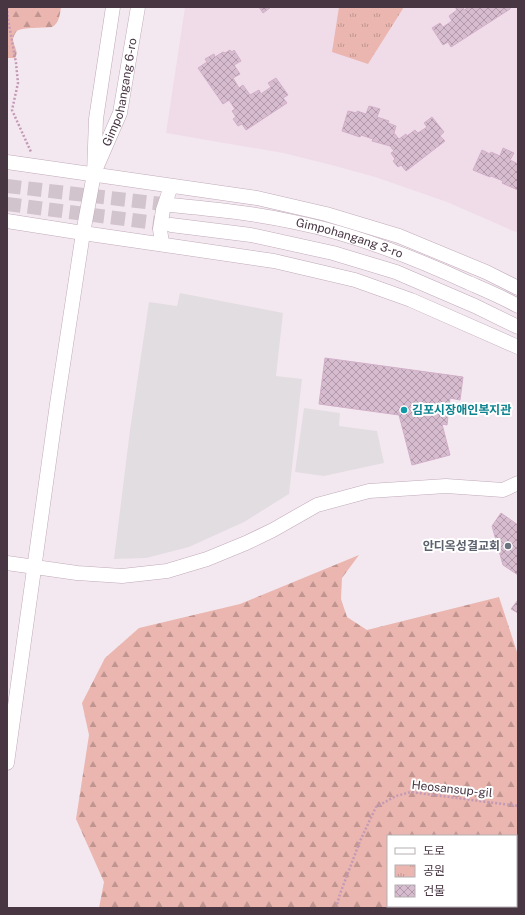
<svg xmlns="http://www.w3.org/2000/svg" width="525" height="915" font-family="'Public Sans','Noto Sans KR',sans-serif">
<defs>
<pattern id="forest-firs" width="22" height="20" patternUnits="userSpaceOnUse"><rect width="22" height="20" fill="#eab6af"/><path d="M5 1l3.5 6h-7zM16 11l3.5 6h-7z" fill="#c09590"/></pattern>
<pattern id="park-tufts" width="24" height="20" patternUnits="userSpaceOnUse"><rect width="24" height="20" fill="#eab6af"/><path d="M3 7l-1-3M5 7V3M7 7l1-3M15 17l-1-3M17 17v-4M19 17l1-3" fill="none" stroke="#c09590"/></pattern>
<pattern id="building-cross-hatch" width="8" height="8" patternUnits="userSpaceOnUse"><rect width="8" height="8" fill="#d7bccf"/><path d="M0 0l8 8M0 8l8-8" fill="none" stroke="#b09aaa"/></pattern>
</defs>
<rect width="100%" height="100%" fill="#f4e8f0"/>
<path fill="#f0dce9" d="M185,7H518V233L447,202L375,177L335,166L283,153L166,133Z"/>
<path fill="url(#forest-firs)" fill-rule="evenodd" d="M7,7H61C60,14 59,24 52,27C45,28 22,27 17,31C15,33 13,37 13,40C14,47 19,51 15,58H7Z
M359,555L342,578L341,599L347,617L367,630L499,597L517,652L518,653V908H99L104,882L76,819L89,735L82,703L105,658L139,628L240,604ZM388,836H516V906H388Z"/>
<path fill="url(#park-tufts)" d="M339,7H404L368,64L332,52Z"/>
<path fill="#e2dde1" d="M180,293L283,313L276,376L302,379L289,494L244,522L189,547L146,558L114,559L130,430L149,302L177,306Z
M304,408L340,413L339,426L377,431L384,463L324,476L295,472Z"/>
<path fill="url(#building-cross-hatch)" stroke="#d2afc8" d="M259,7H271L263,13Z
M455,7H463L464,10L469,7H512L510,8V9L451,47L448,42L443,45L432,28L440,23L443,27L452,21L449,16L457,10Z
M230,50L232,52L234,50L241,61L234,65L240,74L233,78L239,88L243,85L250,95L259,90L261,94L271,87L268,83L276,78L288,95L283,98L287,103L246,130L242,124L238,126L233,119L236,117L232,111L235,109L229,100L223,104L198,68L207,62L205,59L214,54L215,57L223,52L225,53Z
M369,106L380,109L377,117L389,121L388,123L396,126L394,133L399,139L406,134L407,136L415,130L418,133L427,127L424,123L432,117L444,132L440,136L445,141L406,171L401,165L398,167L393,161L395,159L391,153L394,151L390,146L372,141L373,139L361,135L360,137L342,131L348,111L357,113V111L366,114Z
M503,148L514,153L510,160L518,164V190L502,183L503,181L491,176L490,177L473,170L482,150L490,154L491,152L500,156Z
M325,358L463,377L460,400L450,398L447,425L442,424L450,455L412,465L399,415L319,404Z
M501,513L518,525V575L503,565L492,526Z
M518,600V613L511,609Z"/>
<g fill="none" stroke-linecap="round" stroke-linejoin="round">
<path stroke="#d2c4cd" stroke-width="14" stroke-dasharray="14 7" stroke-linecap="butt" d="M7,186L171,205
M7,204L171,225"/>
<defs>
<g id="minor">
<path d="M7,162L257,198L326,214L399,236L486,272L518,288"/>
<path id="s1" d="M97,166L120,113L138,7"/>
<path id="s2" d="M171,205C212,209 253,213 294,222C355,234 413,257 469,283C485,290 502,297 518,306"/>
<path d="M7,221L83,233L274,261L355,280L411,300L518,347"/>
<path d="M171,225L251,235L333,253L396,272L475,306L518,327"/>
<path d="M162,244L160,229L163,210L171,186"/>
<path d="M7,563L77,573L122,576L167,571L207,559L246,543L273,530L317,505L369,491L446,486L503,490L518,483"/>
<path d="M7,763L57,404L83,233L94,174L96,119L113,7"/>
</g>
</defs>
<use href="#minor" stroke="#c0aab9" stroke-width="15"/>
<path stroke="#c39ab6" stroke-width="2.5" stroke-dasharray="2 2" stroke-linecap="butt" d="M7,7L8,19L16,63L18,83L12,110L31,152
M336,908L340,894L360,841L376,807L396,796L411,792L518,806"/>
<use href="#minor" stroke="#fff" stroke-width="14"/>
</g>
<circle fill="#0f9aa8" stroke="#fff" stroke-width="1.5" cx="404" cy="410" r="4"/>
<circle fill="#6b7280" stroke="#fff" stroke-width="1.5" cx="508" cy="546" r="4"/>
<g text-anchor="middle" stroke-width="4" stroke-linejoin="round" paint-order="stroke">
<g font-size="12" fill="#483643" stroke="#fff">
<text dy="4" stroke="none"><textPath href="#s1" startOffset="78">Gimpohangang 6-ro</textPath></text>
<text dy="4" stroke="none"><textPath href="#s2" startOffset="182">Gimpohangang 3-ro</textPath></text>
<text transform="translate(452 789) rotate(6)" y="4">Heosansup-gil</text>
</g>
<g font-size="12" font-weight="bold" fill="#0d838f" stroke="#fff" text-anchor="start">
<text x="412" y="414">김포시장애인복지관</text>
</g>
<g font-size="12" font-weight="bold" fill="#5b616d" stroke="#fff" text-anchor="end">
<text x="500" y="550">안디옥성결교회</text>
</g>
</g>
<rect width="525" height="915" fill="none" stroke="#483643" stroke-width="16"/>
<rect x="387" y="835" width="130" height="72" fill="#ffffff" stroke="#b6afb4"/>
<rect x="395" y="848" width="20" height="6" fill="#ffffff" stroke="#b6afb4"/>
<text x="423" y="855" font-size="12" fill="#483643">도로</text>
<rect x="395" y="865" width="20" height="12" fill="url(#park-tufts)" stroke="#b6afb4"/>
<text x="423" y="875" font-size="12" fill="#483643">공원</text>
<rect x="395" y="885" width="20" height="12" fill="url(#building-cross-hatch)" stroke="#b6afb4"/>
<text x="423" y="895" font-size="12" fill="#483643">건물</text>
</svg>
